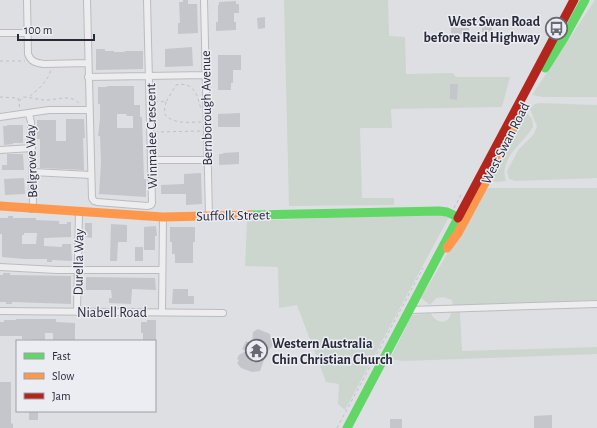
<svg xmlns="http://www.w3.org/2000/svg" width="597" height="428" font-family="'Alegreya Sans',sans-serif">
<rect width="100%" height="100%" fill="#dedfe2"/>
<path fill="#cdd5cf" d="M284,0H388L389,36L405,37L406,74L453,73L456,77H510L502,107L391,109L392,128H360L362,198H394V205L289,206Z
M595,0H597V97H543L532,95Z
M539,103L597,105V178L515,181L509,179L507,171L519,149L534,134L537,126L530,109L535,104Z
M525,113H527L532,119L533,127C523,144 498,158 506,181L496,182L490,180Z
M486,188H597V300L453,305L452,300L443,297L436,298L430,305L421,298Z
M431,214L434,216L437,214L449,217L345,410L338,404L339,384L326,382L297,305L279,308L278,267L245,266L247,221Z
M460,312L462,351L597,347V354L403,361L390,359L412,315L431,313C434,323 449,326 451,313Z"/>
<path fill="#c5c6cb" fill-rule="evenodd" d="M183,0H188V4H197L198,33L178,34V23H180L179,2H183Z
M236,1V4H239V13H234V22H236V30L216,31V22H218V5H219V2Z
M265,17V28L258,29L257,18Z
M451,17H457V28H469V34H451Z
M477,17H492V32H482V24H477Z
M192,47L193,66L165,67V49Z
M96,49H105V51H114V52H125V51H143V69L96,70Z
M218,55H241V70H233V83H231V90H218Z
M450,84H458L457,100L450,99Z
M107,86H134V105H140V117H142L144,179H146V197L99,194L101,163L100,136H98L100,119V104H98V87H107ZM117,114H126L127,116H133V128H117Z
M240,113V127H218V114Z
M66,119H84L85,138H83L84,170L40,168V139H37V120H56V141H66Z
M7,125H23V143H13V144L4,145L3,126H7Z
M239,152V164L219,165V154H223V153Z
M7,154H23L24,170H2V165H7Z
M201,173L202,204L186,205V194H161V185L184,184V174Z
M24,178L25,194L5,195L4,179Z
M8,216H13V218H36V220L59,221V224H67V222H71V237L44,238V246L62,247V244H71L72,261L52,260V262H47V259H24L2,257V234H0V218H8ZM24,233H37L36,244H22V235H24Z
M85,223H92V238L85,237Z
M111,224L127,225V242H118L117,261H110Z
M156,226L157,236H155V250H144V227Z
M170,227H195V242H193V263H175V254H172V242H170Z
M135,247H143V261H135Z
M3,273H10V275L71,276V304L12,302V304H6V302H0V275H3Z
M86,277L155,278L156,290L132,289L131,304L109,303V298H112L111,290H86Z
M173,289H188V296H194V304H172Z
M16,319H56V322L75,323V340H53V333H45V340L22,339V336H0V322H4V320H16Z
M147,320H156V341H143V333H141V322H147Z
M258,329L270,334L271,340L275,343L267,352L260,371L252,372L241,368L237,363L239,360L237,359L239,355L246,351L242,349L246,341L252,344L253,332Z
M0,382H11V423L13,424V428H0Z
M29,411H38V420H29Z
M552,415V428H534V416Z
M390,419H402V428H390Z"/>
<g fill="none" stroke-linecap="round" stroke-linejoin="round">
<defs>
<path id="street" d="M27,0L28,54C31,62 36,63 44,64L88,63
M87,0L92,198L94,201L97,202L147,206L151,205L152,203L147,0
M204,0L209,216
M0,33H27
M88,77L206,75
M29,114L31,122L33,202L32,209
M0,117L49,110H89
M0,150L32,148
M151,160H208
M32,172L91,175
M0,267L57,270H162
M410,310L597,304
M0,311L223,313
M77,312L79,212
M162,312L163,217"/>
</defs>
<use href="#street" stroke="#bbbcbf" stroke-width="8"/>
<path stroke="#c0c0c5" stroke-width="1" stroke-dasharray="3 3" stroke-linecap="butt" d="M0,61H25
M30,96C38,90 49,80 51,69
M0,97L18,98L20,108
M19,101L23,97C31,97 38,100 46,100C57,100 73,93 80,105
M155,101L166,102L176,85C194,81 198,96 201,110
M166,102L164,113C172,125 189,122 201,122
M155,132L202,131
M454,208L462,193
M337,428L423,268"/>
<use href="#street" stroke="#ededef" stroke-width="6"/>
<path stroke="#63d668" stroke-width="9" d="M545,68L564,38L585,0
M250,215L439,211L447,212L464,220
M347,428L458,218"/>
<path stroke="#ff974d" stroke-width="9" d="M0,206L163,217L250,215
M447,248L458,233L494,166L523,108"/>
<path stroke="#b3261e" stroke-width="9" d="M458,218L574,0"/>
</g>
<defs>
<symbol id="bus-ring" viewBox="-11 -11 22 22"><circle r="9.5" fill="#ebedf3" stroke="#686974" stroke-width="1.5"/><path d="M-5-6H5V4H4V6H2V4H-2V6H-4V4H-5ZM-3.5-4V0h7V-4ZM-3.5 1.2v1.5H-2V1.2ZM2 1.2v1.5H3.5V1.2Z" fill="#686974"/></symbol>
<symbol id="temple-ring" viewBox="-11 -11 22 22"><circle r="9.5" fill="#ebedf3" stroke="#686974" stroke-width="1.5"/><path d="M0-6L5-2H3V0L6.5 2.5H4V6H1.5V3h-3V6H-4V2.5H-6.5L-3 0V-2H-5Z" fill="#686974"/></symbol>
</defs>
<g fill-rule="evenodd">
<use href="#bus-ring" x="544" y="16" width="25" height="25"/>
<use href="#temple-ring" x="244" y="338" width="25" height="25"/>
</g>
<g text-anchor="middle" stroke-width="3" stroke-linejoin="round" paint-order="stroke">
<g font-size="14" font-weight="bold" fill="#282a39" stroke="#ebedf3" text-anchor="end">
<text x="540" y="26">West Swan Road<tspan x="540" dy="16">before Reid Highway</tspan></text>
<text x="272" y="348" text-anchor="start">Western Australia<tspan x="272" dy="16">Chin Christian Church</tspan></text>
</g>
<g font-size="14" fill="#282a39" stroke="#ebedf3">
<text transform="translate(206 108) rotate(-91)" y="5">Bernborough Avenue</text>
<text transform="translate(151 136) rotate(-91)" y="5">Winmalee Crescent</text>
<text transform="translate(505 143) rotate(-63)" y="5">West Swan Road</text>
<text transform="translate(31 161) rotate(-92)" y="5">Belgrove Way</text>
<text transform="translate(233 215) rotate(-1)" y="5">Suffolk Street</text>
<text transform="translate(78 262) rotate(-89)" y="5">Durella Way</text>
<text x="112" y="317">Niabell Road</text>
</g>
</g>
<rect x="16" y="340" width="140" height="72" fill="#ebedf3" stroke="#9d9fa9"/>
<rect x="24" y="353" width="20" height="6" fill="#63d668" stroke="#9d9fa9"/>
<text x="52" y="360" font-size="12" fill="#282a39">Fast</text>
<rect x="24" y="373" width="20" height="6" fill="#ff974d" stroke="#9d9fa9"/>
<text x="52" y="380" font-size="12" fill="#282a39">Slow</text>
<rect x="24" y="393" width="20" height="6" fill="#b3261e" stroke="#9d9fa9"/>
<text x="52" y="400" font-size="12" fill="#282a39">Jam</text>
<path d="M18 34v6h76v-6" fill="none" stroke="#282a39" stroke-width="2"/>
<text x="24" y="34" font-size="12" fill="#282a39" stroke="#ebedf3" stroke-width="3" paint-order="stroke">100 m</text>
</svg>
